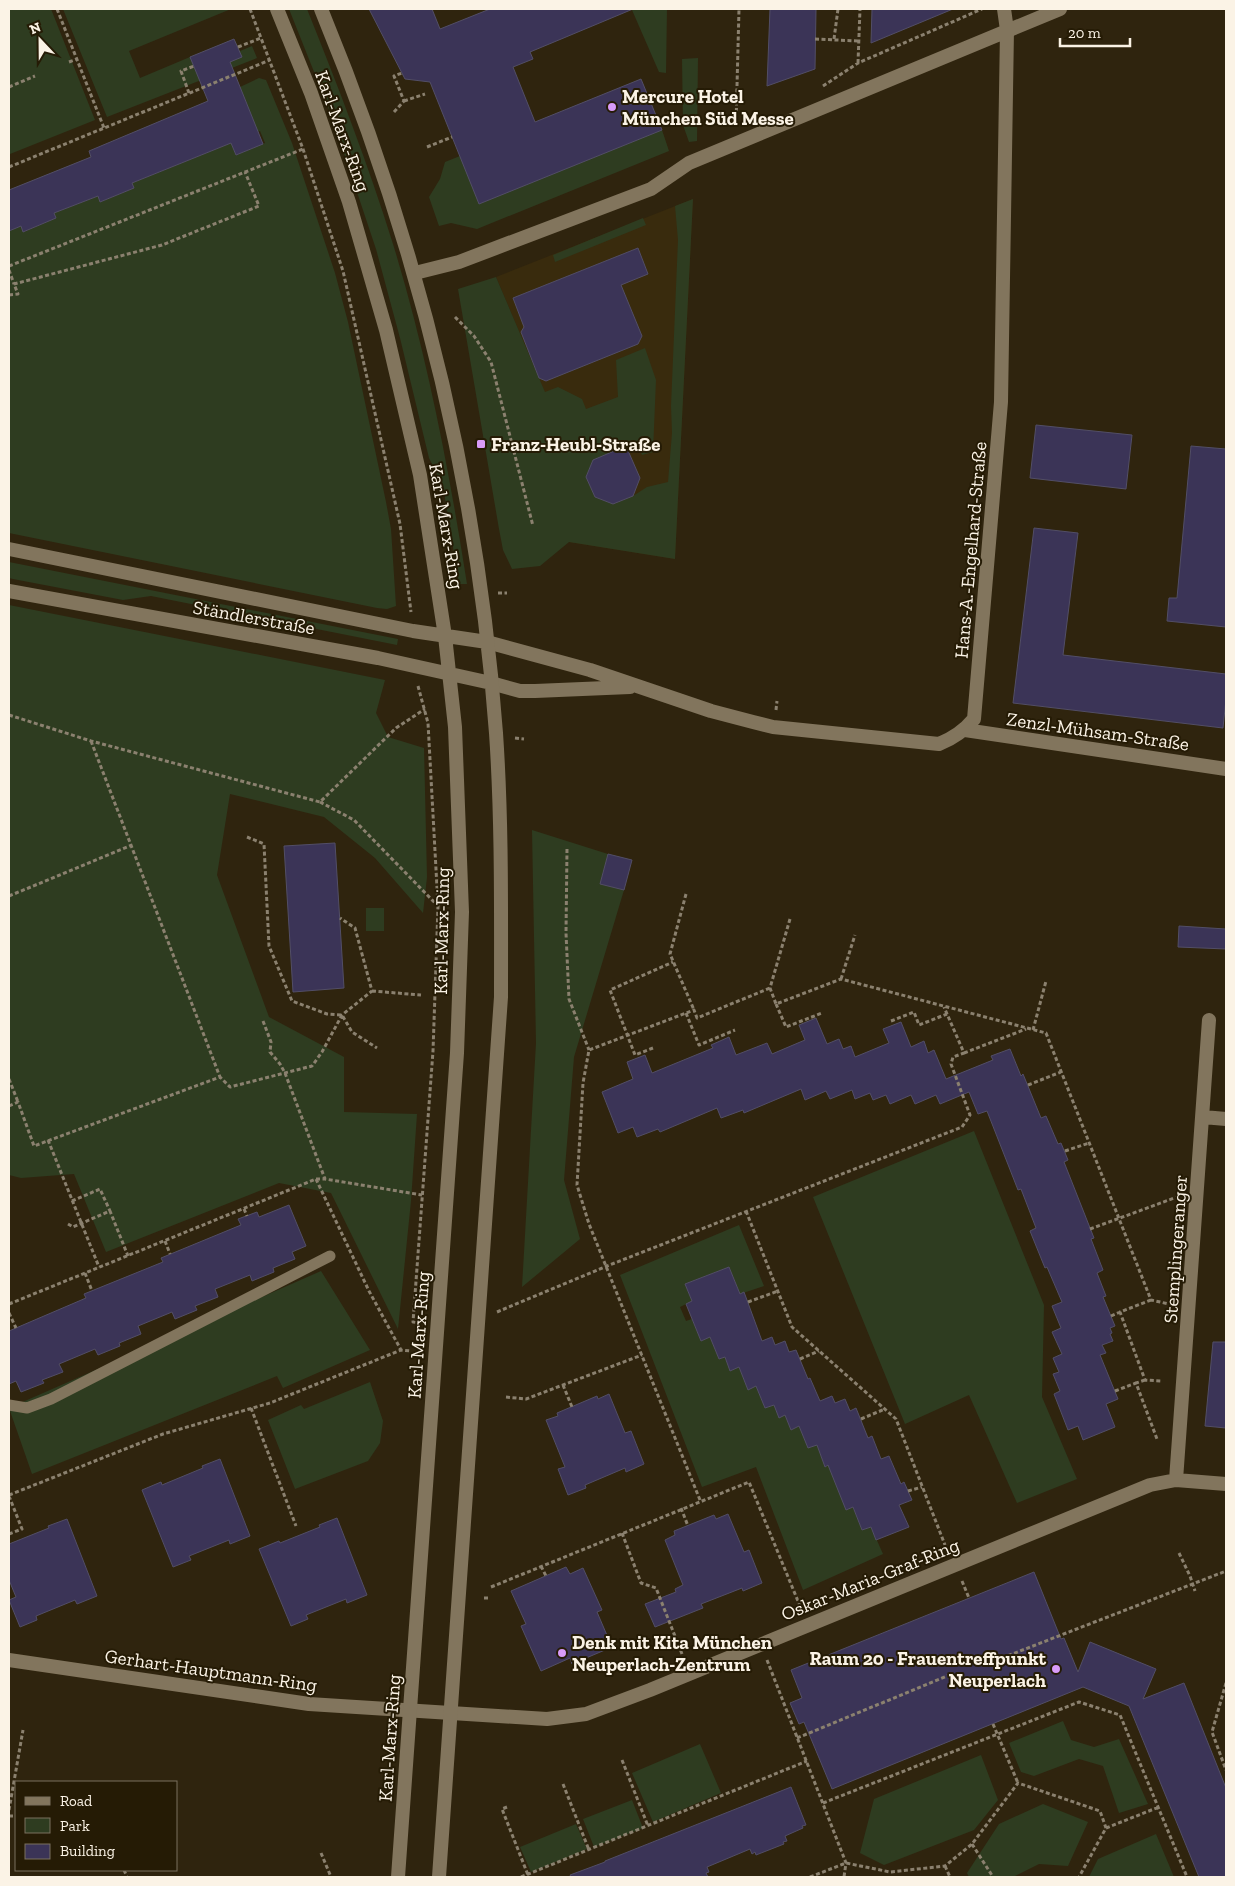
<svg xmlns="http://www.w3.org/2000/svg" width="1235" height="1886" font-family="'Zilla Slab',serif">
<rect width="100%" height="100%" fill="#2f240e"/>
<path fill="#392b0d" d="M693,199L675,559L569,542L559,426L496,277Z"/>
<path fill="#2e3c20" d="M9,9H51L95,120L10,154Z
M63,9H231L129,51L140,78L190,57L240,51L252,46L257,58L107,117Z
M289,9H307C338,86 368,164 393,244C427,355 449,469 467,584H459L443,486L429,458L400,338L376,249L332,117Z
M636,9H667L666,73L659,72L632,10Z
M698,58L697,141L689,142L683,125L682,59Z
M259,78L266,80L292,143L335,273L348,322L386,502L391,529L396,606L387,609L377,608L9,533V231L21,226L24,232L56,218L54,213L98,196L100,202L134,188L132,183L231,143L236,155L265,143L260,131L251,134L240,87Z
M662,130L669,151L477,229L451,223L439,226L429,197L440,179L445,162L460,156Z
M693,199L675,559L569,542L540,566L512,569L503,550L499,529L458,289L496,277L545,392L558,387L582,399L586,409L618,397L616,360L645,348L656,380L653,452L642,455L636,442L593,460L586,477L595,497L614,504L633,496L647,487L668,482L672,433L671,406L678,240L675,206Z
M643,218L646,225L555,262L553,255Z
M9,562L398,639L397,645L151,596L123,600L13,579L9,578Z
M9,605L385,680L376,713L388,737L424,748L427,877L423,913L375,858L324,817L230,794L217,875L269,1017L344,1057V1112L417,1114L411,1201L398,1329L331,1193L279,1183L106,1252L74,1174L21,1178L9,1175Z
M532,830L608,854L600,884L624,890L574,1057L564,1180L580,1239L522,1287L536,1043Z
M366,908H384V931H366Z
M974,1131L1044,1305L1042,1397L1077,1479L1017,1503L969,1395L905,1424L813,1197Z
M739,1225L764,1286L740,1294L729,1267L685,1284L692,1301L680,1307L686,1321L692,1319L701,1341L710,1337L719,1359L725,1357L730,1371L739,1367L748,1389L756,1386L765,1408L774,1405L785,1415L791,1430L799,1426L817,1445L825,1467L834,1463L846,1510L853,1507L862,1530L871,1527L883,1554L803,1590L756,1467L702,1487L620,1275Z
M321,1271L370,1350L283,1388L277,1376L32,1474L9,1408Z
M370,1382L383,1421L380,1443L368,1461L295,1489L268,1420L301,1405L304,1409Z
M1063,1721L1071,1740L1094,1747L1119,1739L1148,1804L1119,1813L1103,1766L1079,1759L1034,1776L1021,1772L1009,1743Z
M700,1744L721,1793L653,1822L632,1773Z
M981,1755L998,1800L974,1830L884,1865L860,1853L874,1799Z
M632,1800L643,1828L594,1847L583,1819Z
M1043,1804L1088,1822L1068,1866L1039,1864L1013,1877H969L967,1873L999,1824Z
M576,1824L587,1849L531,1872L520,1847Z
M1156,1834L1174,1877H1089L1098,1859Z"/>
<path fill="#3b3457" stroke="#524e66" d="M369,9H432L440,29L490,9H633L530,52L533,59L513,67L535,122L641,79L662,130L479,204L430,82L405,79Z
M770,9H816L815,69L767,86Z
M872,9H953L871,43Z
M234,39L242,57L230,62L263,144L236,155L231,143L132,183L134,188L100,202L98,196L54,213L56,218L23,232L21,226L9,231V190L91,157L89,151L208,101L190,57Z
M638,248L648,274L621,285L642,336L638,344L546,381L539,378L521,332L524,327L513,298Z
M1036,425L1132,435L1126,489L1030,478Z
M626,446L640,478L633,496L613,504L595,497L586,477L593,460Z
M1191,446L1226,449V627L1167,621L1169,598H1177Z
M1034,528L1078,533L1063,655L1226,674V699L1223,728L1013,703Z
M335,843L344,988L293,992L284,846Z
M608,854L632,860L624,890L600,884Z
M1179,926L1226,929V949L1178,947Z
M816,1018L827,1044L839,1039L843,1049L851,1046L855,1057L889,1043L883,1029L901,1022L911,1047L924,1041L928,1053L934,1050L946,1079L993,1060L991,1056L1010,1049L1021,1076L1023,1074L1041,1118L1046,1116L1058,1144L1061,1143L1068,1160L1064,1162L1094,1238L1091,1239L1103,1270L1097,1273L1106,1296L1103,1297L1115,1326L1110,1328L1112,1333L1110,1334L1113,1341L1102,1345L1106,1353L1100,1355L1118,1399L1106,1404L1115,1427L1083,1440L1078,1426L1068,1430L1054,1394L1060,1391L1053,1374L1059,1372L1053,1358L1062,1354L1052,1332L1061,1328L1052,1306L1062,1302L1047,1267L1045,1268L1030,1231L1036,1228L1021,1189L1018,1190L987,1111L978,1114L969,1092L940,1104L936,1095L915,1104L911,1095L890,1104L886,1095L873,1100L870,1093L855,1099L852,1090L830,1099L826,1091L805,1100L801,1089L744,1113L743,1110L721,1118L717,1108L660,1132L658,1129L637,1137L633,1127L618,1133L602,1092L633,1079L627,1062L645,1055L652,1073L713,1048L711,1045L729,1037L736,1055L767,1043L772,1054L805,1040L799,1025Z
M289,1205L306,1246L292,1252L295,1259L273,1268L274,1272L252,1281L250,1275L215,1289L218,1297L195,1306L197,1310L175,1319L172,1312L138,1326L141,1334L119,1343L120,1346L98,1355L95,1349L59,1364L63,1372L42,1380L44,1383L21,1392L16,1381L9,1384V1331L86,1298L84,1294L163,1262L161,1258L241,1225L238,1219L257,1212L259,1217Z
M729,1267L740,1294L744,1292L762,1341L772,1337L775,1345L785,1341L789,1352L796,1350L808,1379L810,1378L820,1401L832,1396L835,1403L845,1399L850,1411L856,1408L868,1438L872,1436L881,1459L889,1456L901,1484L904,1482L912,1500L899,1505L909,1527L876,1540L871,1527L862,1530L853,1507L846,1510L828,1465L825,1467L817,1445L808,1448L799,1426L791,1430L785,1415L779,1418L774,1405L765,1408L756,1386L748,1390L739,1367L730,1371L725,1357L719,1359L710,1337L701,1341L686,1304L692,1301L685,1284Z
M1213,1342H1226V1428L1205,1426Z
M609,1394L625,1433L631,1431L644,1464L626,1472L625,1468L585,1485L586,1488L568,1495L558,1469L565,1467L546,1420L558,1416L557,1413L597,1396L598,1399Z
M220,1459L250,1536L230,1544L229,1540L189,1556L191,1560L173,1567L142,1490L161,1482L162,1485L203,1468L202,1466Z
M728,1514L744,1552L749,1550L762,1583L743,1591L742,1588L701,1604L703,1608L655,1627L645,1604L676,1592L675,1589L683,1585L665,1540L675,1535L674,1531L714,1515L716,1519Z
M337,1518L367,1595L347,1603L346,1599L306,1615L308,1619L291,1626L259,1549L279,1541L280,1543L320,1527L319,1525Z
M67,1519L97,1596L77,1604L75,1600L36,1616L37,1620L20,1627L9,1600L16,1597L9,1580V1544L49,1528L48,1526Z
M566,1567L570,1574L583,1568L602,1610L597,1612L612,1647L572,1664L570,1658L541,1671L521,1626L526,1624L511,1591Z
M1034,1572L1061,1639L1064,1638L1078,1672L1090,1642L1156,1669L1143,1699L1184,1683L1226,1788V1877H1199L1129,1706L1083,1687L832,1789L804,1722L799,1724L790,1703L802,1698L791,1670Z
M791,1787L806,1825L802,1826L803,1828L785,1836L787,1841L783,1842L784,1844L756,1855L755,1852L752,1854L750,1849L707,1867L709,1872L706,1873L708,1877H571L570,1875L605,1862V1861Z"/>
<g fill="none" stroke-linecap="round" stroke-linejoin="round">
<path stroke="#8b816f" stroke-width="3" stroke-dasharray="4 2.5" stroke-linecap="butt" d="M57,9L104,128
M250,9L303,149L343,271L400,524L411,612
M815,39L858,41
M834,39L838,9
M238,47L261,38
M69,62L77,59
M858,63L860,9
M823,86L858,63L982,9
M9,87L35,76
M189,93L181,71L194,66
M404,101L425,94
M394,112L404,101L394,76L402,73
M736,125L739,9
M427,147L452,137
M9,167L270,60
M9,266L303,149
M9,270L14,284
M9,295L18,294L14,284L162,245L259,206L245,172
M455,317L474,336L491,362L533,526
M498,593H507
M418,686L428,723L438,906L433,1051L413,1322L420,1323
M776,710L777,701
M9,715L91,741L320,802L396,728L425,709
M515,738L524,739
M91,741L220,1077
M320,802L354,820L437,905
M247,837L264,844L269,946L292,1001L327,1014L342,1015L352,1032L377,1048
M567,849L566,933L569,999L589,1050
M686,894L670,954L694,1010
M9,896L132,845
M790,919L770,988L776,1004L841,979L1046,1033L1151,1300L1169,1304
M841,979L855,935
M372,991L421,995
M776,1004L786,1027L822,1013
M686,1013L699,1045L735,1030
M263,1021L271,1042L270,1052L280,1064L285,1073L325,1179L422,1195
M891,1021L914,1012L919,1025L947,1014
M1033,1030L1046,981
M653,1048L635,1055L610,990L673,962
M964,1053L1026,1029
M9,1079L18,1102
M1028,1085L1061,1072
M9,1106L18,1102L34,1146L220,1077L230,1087L312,1066L322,1052L342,1015L372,991L355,928L340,918
M48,1140L99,1267
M1065,1151L1089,1143
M316,1179L369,1291L401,1350
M72,1201L100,1189L110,1211
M244,1209L247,1216
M746,1211L792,1327L896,1419L945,1545
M68,1224L73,1227L110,1211L128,1256
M1090,1229L1177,1197
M165,1241L170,1254
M85,1273L92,1291
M1151,1300L1120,1312L1145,1380L1162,1381
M748,1302L778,1291
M9,1304L316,1179H325
M497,1312L607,1266L962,1127L970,1115L951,1064L953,1057L964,1053L944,1007
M9,1313L16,1328
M1111,1316L1120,1312
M800,1359L819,1351
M1145,1380L1136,1383L1157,1439
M563,1385L572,1407
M1115,1391L1136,1383
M506,1397L526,1399L642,1355
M251,1408L296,1526
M861,1419L885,1409
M908,1491L922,1487
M9,1495L163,1434L270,1403L401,1350L411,1351
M9,1496L22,1529L9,1534
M700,1500L589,1224L577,1185L583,1083L589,1050L694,1010L697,1018L770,988
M681,1508L688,1526
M622,1533L641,1583L656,1588L682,1654
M1179,1553L1190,1576L1195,1591
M541,1566L546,1576
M962,1581L969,1598
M491,1587L749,1482L800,1606
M484,1598H490
M1002,1658L1226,1571
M767,1660L846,1863L844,1877
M1226,1683L1212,1732L1226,1770
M993,1724L1018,1783
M797,1738L952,1674
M622,1760L648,1826
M563,1784L589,1850
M823,1803L1079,1702L1120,1715L1187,1877
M507,1807L502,1809L528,1875
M9,1810L23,1730
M9,1816H16
M1106,1828L1159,1807
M972,1844L993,1877
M321,1853L331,1877
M945,1866L950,1877
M124,1870L127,1877
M521,1877L807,1761
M810,1877L846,1863L890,1872L945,1866L972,1844L1018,1783L1100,1811L1106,1828L1079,1877"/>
<path stroke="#82755d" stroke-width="11" d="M9,1405L27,1408L51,1399L330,1256"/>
<path stroke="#82755d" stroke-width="14" d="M415,273L459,262L651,189L689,163L1060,9
M487,642L590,670L711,711L753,722L773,727L939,744C954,738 964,731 974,719L1001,402L1007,30L1004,9
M491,683L520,691H535L630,687
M965,730L1226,769
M1203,1117L1226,1119
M1176,1480L1209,1020
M9,1660L309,1704L547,1719L586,1714L650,1690L1150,1485L1176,1480L1226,1484"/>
<path stroke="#82755d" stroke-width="14" d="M277,9L311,93L349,202L386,330L420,475L445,636L455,727L462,912L457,1053L398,1877
M321,9C416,239 478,484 496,733C502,821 501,909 501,997L439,1877
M9,549L413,631L487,642
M9,591L378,658L491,683"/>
</g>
<g fill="#d89bf8" stroke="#251b05" stroke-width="2">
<circle cx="612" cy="107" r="5"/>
<rect x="476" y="439" width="10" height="10" rx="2.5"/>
<circle cx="562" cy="1653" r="5"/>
<circle cx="1056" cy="1669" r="5"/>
</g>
<g text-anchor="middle" stroke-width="4" stroke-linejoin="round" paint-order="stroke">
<g font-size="19" font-weight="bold" fill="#fbf3e6" stroke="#251b05" text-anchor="start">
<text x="622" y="103">Mercure Hotel<tspan x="622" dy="22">München Süd Messe</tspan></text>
<text x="491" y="451">Franz-Heubl-Straße</text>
<text x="572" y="1649">Denk mit Kita München<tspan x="572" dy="22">Neuperlach-Zentrum</tspan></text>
<text x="1046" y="1665" text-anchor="end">Raum 20 - Frauentreffpunkt<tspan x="1046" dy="22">Neuperlach</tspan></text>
</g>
<g font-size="19" fill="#fbf3e6" stroke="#251b05">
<text transform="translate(343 131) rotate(70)" y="7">Karl-Marx-Ring</text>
<text transform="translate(447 526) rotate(80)" y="7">Karl-Marx-Ring</text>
<text transform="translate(970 550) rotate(-85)" y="7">Hans-A.-Engelhard-Straße</text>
<text transform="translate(254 617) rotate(10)" y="7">Ständlerstraße</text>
<text transform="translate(1098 731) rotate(8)" y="7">Zenzl-Mühsam-Straße</text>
<text transform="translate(441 931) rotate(-89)" y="7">Karl-Marx-Ring</text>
<text transform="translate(1175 1249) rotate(-86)" y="7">Stemplingeranger</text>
<text transform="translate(418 1335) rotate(-86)" y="7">Karl-Marx-Ring</text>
<text transform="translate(870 1579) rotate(-22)" y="7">Oskar-Maria-Graf-Ring</text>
<text transform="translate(211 1670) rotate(8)" y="7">Gerhart-Hauptmann-Ring</text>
<text transform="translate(389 1738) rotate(-86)" y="7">Karl-Marx-Ring</text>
</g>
</g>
<rect width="1235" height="1886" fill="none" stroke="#fbf3e6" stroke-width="20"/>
<rect x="15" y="1781" width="162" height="90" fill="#251b05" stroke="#7b715f"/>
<rect x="25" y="1797" width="25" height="8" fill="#82755d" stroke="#7b715f"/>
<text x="60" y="1806" font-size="15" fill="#fbf3e6">Road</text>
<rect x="25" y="1818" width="25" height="15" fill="#2e3c20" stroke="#7b715f"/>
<text x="60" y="1831" font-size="15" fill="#fbf3e6">Park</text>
<rect x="25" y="1844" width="25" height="15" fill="#3b3457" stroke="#7b715f"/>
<text x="60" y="1856" font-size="15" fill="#fbf3e6">Building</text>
<g transform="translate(40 40) rotate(338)" stroke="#251b05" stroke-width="4" paint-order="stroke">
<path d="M0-4L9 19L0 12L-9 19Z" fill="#fbf3e6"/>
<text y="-8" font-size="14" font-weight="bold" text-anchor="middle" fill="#fbf3e6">N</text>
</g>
<path d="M1060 38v8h70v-8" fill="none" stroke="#fbf3e6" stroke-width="2.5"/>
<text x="1068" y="38" font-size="15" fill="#fbf3e6" stroke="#251b05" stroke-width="4" paint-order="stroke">20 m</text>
</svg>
